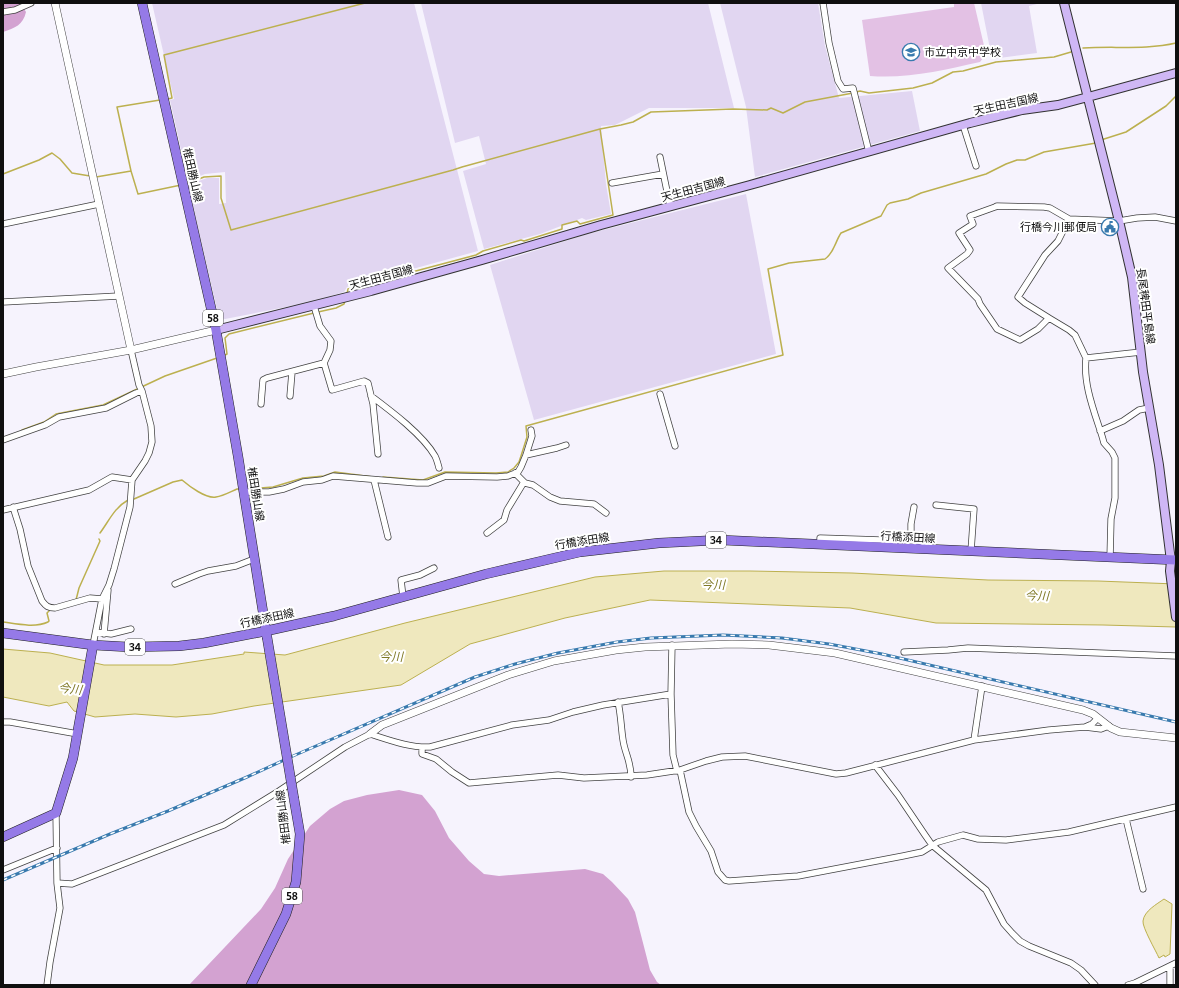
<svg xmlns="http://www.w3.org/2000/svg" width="1179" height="988" font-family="Bitter,'Noto Sans JP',serif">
<rect width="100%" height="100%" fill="#f6f3fd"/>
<path fill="#e1d6f1" d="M152,3H414L478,251L347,287L344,292L312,302L225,319L219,318L188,185L207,178H219V204L226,203L225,172L205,174L188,181L170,100L174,99Z
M421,3H708L734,108H649L615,125L601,126L606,184L611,214L586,220L582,218L540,234L484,249L463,171L486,164L479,136L455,143Z
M720,3H818L825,46L839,98L912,91L920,131L755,177L746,107Z
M981,3H1041L1029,6L1037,53L992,59Z
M746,194L776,354L534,420L490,265L587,234Z"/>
<path fill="#e3c1e4" d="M954,3H974L986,54L980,62C944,70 907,79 870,76L862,20L954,7Z"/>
<path fill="#d3a2d1" d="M3,3H22L21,4L26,12C23,25 15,28 3,32Z
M399,790L422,795L435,811L449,838L469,861L484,874L499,876L585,869L603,874L612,882L628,899L635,912L650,970L657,982L661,985H189L261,909L275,888L288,859L310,826L330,809L344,801L367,795Z"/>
<path fill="#efe8be" stroke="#bcb04f" d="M664,571H750L852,573L988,580L1098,581L1176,584V627L1103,625L936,623L850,608L650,600L565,618L470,644L401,685L254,706L212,714L176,717L135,714L95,717L74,711L67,702L49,706L3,697V649L50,653L104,665H172L244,654V652L285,655L405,623L595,577Z
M1164,899L1172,904L1170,954L1165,957L1164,955L1159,958C1156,951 1142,927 1143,921C1144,911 1157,904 1164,899Z"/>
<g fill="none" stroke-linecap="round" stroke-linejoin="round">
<path stroke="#bcb04f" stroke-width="1.5" d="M1083,48C1114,46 1146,50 1176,43
M856,92L860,91L869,93L913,88L932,83L953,72L963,71L996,62L1054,57L1071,52
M168,99L172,98L164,55L365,3
M1101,140L1126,132L1166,106L1176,96
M131,171L138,194L181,185
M3,174L39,160L52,153L60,159L72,173L90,176
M96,177L131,171L117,107L160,100
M186,184L204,177L221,176V198L231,230L453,170L462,167L600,129L621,125L633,122L651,112L733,109L767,110L771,108L783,113L805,102L853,93
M347,294L348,289L476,255L483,251L521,240L524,241L562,229V225L577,221L580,224L613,215L600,129
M318,312L336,308L344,304L345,301
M225,355L227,354L225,338L229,334L314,313
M22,430L44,422L56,414L103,405L165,376L217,358
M383,477L423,480L445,472L496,473L508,472L514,468L519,462L521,456L527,437L526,426L783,355L768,269L789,263L825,259C834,253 835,242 841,233L881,216L887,205L890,203L908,199L921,193L986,174L1006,164L1017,160H1025L1044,152L1096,143
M246,489L273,487L303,478L324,476L335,472L373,477
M134,499L173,482L182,480C189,486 206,499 216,497C223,496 230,492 237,489H240
M100,533C109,521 114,508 128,500
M76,600L79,588L100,541L99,539
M3,622C17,624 35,628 48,622L49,621L47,613L49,611"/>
<defs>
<path id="minor" d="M823,3L829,43L838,81L843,89L853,88L869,152
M3,12L15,10L31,3
M963,125L976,166
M660,157L670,206
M612,183L663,174
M3,224L99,204
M3,302L119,296
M314,306L320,326L331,341L330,350L324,363L332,390L364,381L368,383L373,404L378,454
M1049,318L1025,303L1018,297L1045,255L1058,241L1069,219
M1141,352L1086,358L1075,335L1069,330L1049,318L1038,329L1020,340L997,329L980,304L978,299L948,268L967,254L970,250L959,233L973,224L970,216L995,207L997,206L1044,207L1050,208L1069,219L1119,221L1137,218L1155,217L1176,221
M1086,358C1083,384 1094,411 1102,436L1104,443L1112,452L1115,458V498L1111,519L1110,558
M660,394L675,446
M290,396L292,372
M371,396C391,411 423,435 435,456C437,460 438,464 439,468
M261,404L263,380L267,378L324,363
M1100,431L1123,421L1139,410L1149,408
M3,440L45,425L59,417L106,408L136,393L142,391
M526,455L557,448L566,445
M515,473L525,483L533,485L550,497L560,501L594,504L606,513
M374,480L388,537
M243,492H269L284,489L303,482L322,480L333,476L417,483H428L446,476L497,477L508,476L518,472L521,467L526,455L532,436L531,430
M936,505L974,509L971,551
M13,507L20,529L28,566L42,601C46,606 48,608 55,608L90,598L102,599
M3,510L89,490L112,477L132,480
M487,533L504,520L507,510L524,482
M911,541V524L914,507
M820,545V538L912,541H919L930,546L931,550
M175,584L199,574L208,571L236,566L254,559
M403,597L401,580L420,575L434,568
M96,632L111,634L131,629
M104,634L108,590
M93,645L102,599L109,585L114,569L130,507L132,480L145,461L149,453L152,442L151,426L142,391L139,385L131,350
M672,645L671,694L673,755L677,771
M904,652L948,650L968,648L1176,656
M618,702C621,715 621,727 623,740C625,754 631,761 631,777
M3,722H10L78,734
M1085,727L1092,724L1098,718
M974,740L982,686
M422,747V754L436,759L452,772L469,783L558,775L584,778L647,775L680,770L706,761L722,757L745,756L836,774L846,773L974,740L1049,730L1085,727L1101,729L1109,726
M875,765L898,795L925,835L932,845L986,890L1004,924L1012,933L1020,941L1029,946L1071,963L1081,970L1095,985
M680,770L689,812L696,826L711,851L718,872L725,880L729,881L798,876L903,856L922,852L938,842L963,835L978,839L1006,840L1069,832L1176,807
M1126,819L1143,889
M3,870L57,848
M57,883L72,884L224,825L279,791L345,747L370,734C389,740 410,748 430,747L512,725L549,720L573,712L603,705L671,694
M1170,966V985
M47,985L50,962L60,908L57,883L56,813
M1128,985L1135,983L1176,963"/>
<path id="tertiary" d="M55,3L131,350
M3,374L36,367L131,350L216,330
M370,734L382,725L508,675L554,661L616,650L645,647L732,644L769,645L835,653L1083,710L1093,714L1111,728L1120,732L1176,738"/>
<path id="secondary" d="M1064,3L1119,221L1132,277L1143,372L1159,465L1171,561L1170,571L1176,617
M216,330L371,291L482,260L601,225L750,185L970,123L1022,110L1058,105L1088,97L1176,73"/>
<path id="primary" d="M142,3L216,330L238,456L267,637
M3,633L93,645L129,647L179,646L204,643L266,631L334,616L486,574L580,552L659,543L721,540L1176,560
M3,837L56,813L73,758L93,645
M251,985L286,914L296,882L300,834L294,799"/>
</defs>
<use href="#minor" stroke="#424242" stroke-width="7"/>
<use href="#tertiary" stroke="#424242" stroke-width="8"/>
<use href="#secondary" stroke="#313131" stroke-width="10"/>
<use href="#primary" stroke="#202020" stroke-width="10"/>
<use href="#minor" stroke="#fff" stroke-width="5.5"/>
<use href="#tertiary" stroke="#fff" stroke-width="7"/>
<use href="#secondary" stroke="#cfb7f5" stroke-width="8"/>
<use href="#primary" stroke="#957ae7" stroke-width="9"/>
<defs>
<path id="rail" d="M3,880L110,834L168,811L247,777L293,756L475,677L515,664L558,653L617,642L651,638L723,635L782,638L829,644L882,654L1176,722"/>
</defs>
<use href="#rail" stroke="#397aae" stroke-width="3"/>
<use href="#rail" stroke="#fff" stroke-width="1.5" stroke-dasharray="4.5" stroke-linecap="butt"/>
<defs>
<path id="primary-bridge" d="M267,637L294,799"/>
</defs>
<use href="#primary-bridge" stroke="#202020" stroke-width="10" stroke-linecap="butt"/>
<use href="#primary-bridge" stroke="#957ae7" stroke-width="9"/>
</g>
<defs>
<symbol id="school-ring" viewBox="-11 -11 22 22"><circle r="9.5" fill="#fff" stroke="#397aae" stroke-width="1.5"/><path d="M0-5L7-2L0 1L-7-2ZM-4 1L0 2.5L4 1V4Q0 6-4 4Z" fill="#397aae"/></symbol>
<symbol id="civic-ring" viewBox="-11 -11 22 22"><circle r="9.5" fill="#fff" stroke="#397aae" stroke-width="1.5"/><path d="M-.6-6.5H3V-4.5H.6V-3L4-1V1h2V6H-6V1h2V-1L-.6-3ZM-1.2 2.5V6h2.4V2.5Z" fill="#397aae"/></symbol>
</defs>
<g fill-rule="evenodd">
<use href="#school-ring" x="901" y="42" width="20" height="20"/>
<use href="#civic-ring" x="1100" y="217" width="20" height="20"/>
</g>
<g text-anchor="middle" stroke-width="4" stroke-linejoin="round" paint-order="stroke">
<g fill="#fff" stroke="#575757" stroke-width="1">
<rect x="203" y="310" width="20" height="16" rx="3"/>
<rect x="706" y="532" width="20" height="16" rx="3"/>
<rect x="125" y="639" width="20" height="16" rx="3"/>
<rect x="282" y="888" width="20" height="16" rx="3"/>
</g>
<g font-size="10" font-weight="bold" fill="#0f0f0f">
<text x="213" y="322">58</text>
<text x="716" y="544">34</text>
<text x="135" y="651">34</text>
<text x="292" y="900">58</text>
</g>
<g font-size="11" fill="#0f0f0f" stroke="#fff" text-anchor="start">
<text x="924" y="56">市立中京中学校</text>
<text x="1097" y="231" text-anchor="end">行橋今川郵便局</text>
</g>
<g font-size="11" fill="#0f0f0f" stroke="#fff">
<text transform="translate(1006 104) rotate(-12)" y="4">天生田吉国線</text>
<text transform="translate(193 175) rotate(77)" y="4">椎田勝山線</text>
<text transform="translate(693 189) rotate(-15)" y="4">天生田吉国線</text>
<text transform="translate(381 277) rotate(-15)" y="4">天生田吉国線</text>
<text transform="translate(1146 306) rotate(82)" y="4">長尾稗田平島線</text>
<text transform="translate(256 494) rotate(81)" y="4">椎田勝山線</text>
<text transform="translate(908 537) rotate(3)" y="4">行橋添田線</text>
<text transform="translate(582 541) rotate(-9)" y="4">行橋添田線</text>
<text transform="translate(267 618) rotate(-12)" y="4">行橋添田線</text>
<text transform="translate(283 817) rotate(-97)" y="4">椎田勝山線</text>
</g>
<g font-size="12" font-style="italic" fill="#7f7825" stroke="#fff">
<text x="713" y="589">今川</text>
<text transform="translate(1037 596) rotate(2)" y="4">今川</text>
<text x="391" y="661">今川</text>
<text transform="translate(70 689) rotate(6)" y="4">今川</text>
</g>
</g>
<rect width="1179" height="988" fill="none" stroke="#0f0f0f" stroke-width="8"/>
</svg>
